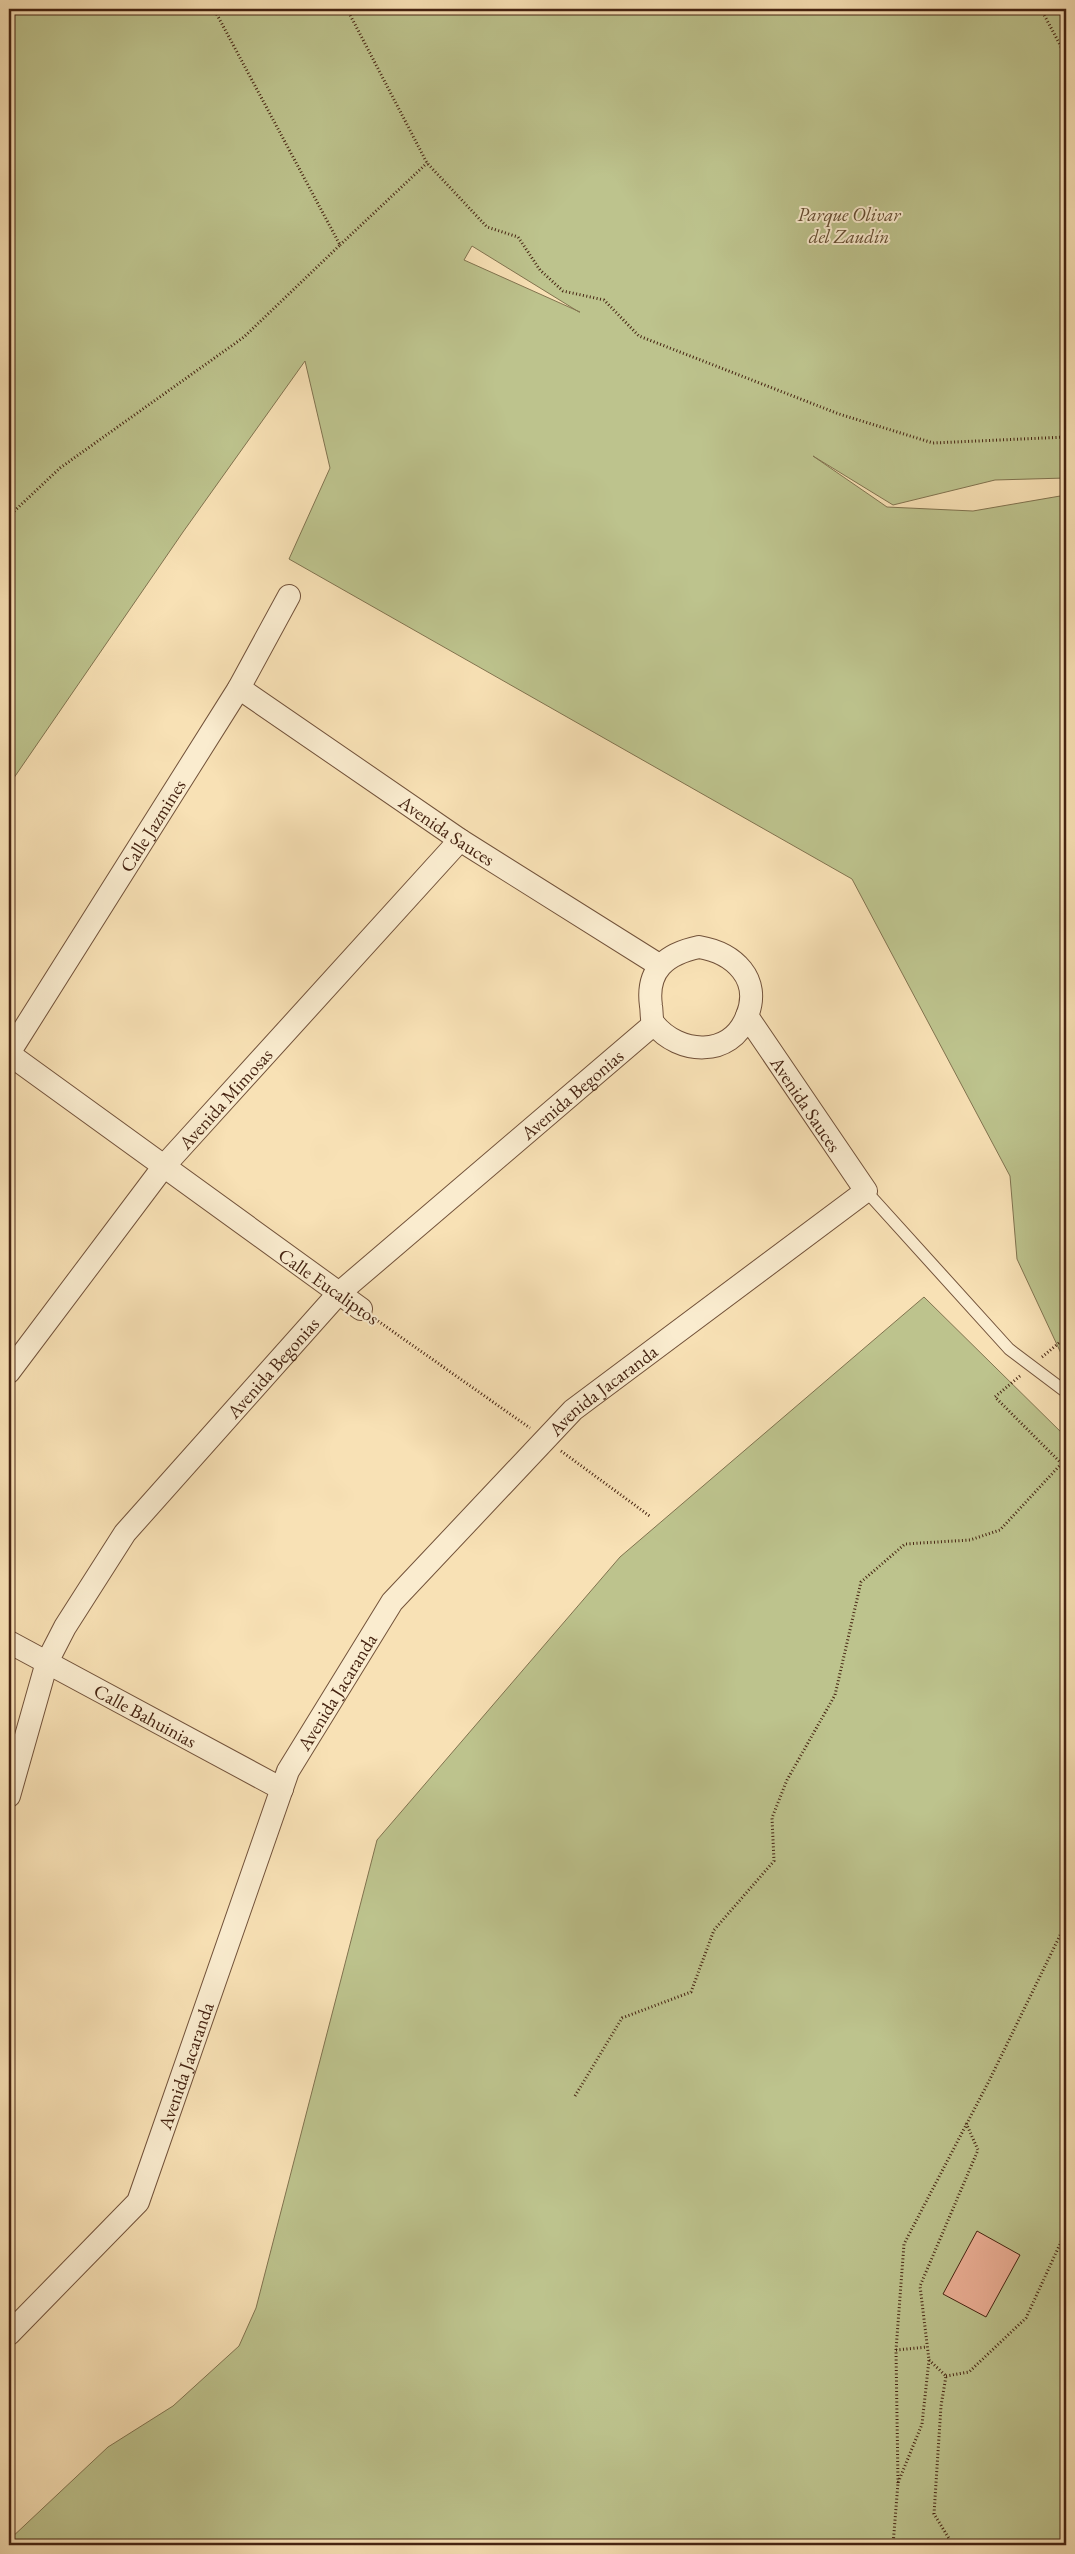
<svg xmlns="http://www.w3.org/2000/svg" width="1075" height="2554" font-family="'EB Garamond',serif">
<rect width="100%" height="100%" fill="#f8e1b5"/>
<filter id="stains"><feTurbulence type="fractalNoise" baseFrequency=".004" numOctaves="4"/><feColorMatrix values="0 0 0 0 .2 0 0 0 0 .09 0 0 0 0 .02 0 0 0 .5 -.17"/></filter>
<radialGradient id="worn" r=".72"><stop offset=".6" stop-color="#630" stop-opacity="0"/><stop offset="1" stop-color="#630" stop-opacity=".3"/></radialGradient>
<path fill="#bdc38d" stroke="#81734f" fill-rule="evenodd" d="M9,9H1066V478L995,480L893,505L813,456L887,507L973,511L1066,495V1364L1017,1259L1010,1176L852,879L289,559L330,468L305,361L183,532L9,785ZM472,246L579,312H580L464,260Z
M924,1297L1066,1437V2545H9V2540L108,2447L173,2406L239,2346L256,2308L377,1840L620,1557Z"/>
<path fill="#edb097" stroke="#452311" d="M977,2231L1020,2255L986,2317L943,2294Z"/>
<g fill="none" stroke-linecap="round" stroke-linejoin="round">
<defs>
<path id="service" d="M866,1191L1009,1349L1066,1392"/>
<g id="minor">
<path id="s1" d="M239,688L460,840L659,965"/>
<path d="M699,947C734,953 762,979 747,1016C731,1058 679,1055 654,1024C651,1021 652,1011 651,1006C646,970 666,954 699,947Z"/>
<path id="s2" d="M9,1053L239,688L289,596"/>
<path d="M9,1054L361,1309"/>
<path id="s3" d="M9,1372L164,1166L460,840"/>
<path id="s4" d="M9,1642L282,1789"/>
<path id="s5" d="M9,1796L47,1662L65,1627L125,1533L338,1294L654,1024"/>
<path id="s6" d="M9,2334L138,2202L288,1771L392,1602L573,1410L866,1191L747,1016"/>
</g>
</defs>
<use href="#service" stroke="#72523a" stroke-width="13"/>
<use href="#minor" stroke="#72523a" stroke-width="24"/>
<path stroke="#452311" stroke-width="3" stroke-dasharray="1 2.5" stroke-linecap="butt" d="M347,9L427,163L487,227L518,237L540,270L563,291L604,300L639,336L839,414L933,443L1066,437
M1041,9L1066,56
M340,245L427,163
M9,516L60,468L244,337L340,245L214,9
M378,1321L530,1428
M1042,1357L1066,1337
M1020,1376L995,1397L1066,1468
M561,1451L651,1517
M575,2096L622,2018L691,1992L714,1930L774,1861L772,1818L787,1780L835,1695L861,1582L905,1544L970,1540L1000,1530L1062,1463
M896,2350L927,2347
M929,2360L946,2376L941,2406L934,2514L953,2545
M946,2376L969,2372L1026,2318L1066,2231
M898,2483L896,2350L904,2244L989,2081L1066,1923
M893,2545L898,2483L922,2424L929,2360L920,2286L978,2150L966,2123"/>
<use href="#service" stroke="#faeccf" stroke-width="11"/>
<use href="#minor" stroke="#faeccf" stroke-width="22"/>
</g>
<g text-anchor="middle" stroke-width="4" stroke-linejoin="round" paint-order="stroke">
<g font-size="19" font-style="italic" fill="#634b30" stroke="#faeccf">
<text x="849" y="221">Parque Olivar<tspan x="849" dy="22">del Zaudín</tspan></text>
</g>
<g font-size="19" fill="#452311" stroke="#faeccf">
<text dy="7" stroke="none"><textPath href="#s2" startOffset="269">Calle Jazmines</textPath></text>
<text dy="7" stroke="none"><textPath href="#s1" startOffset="252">Avenida Sauces</textPath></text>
<text dy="7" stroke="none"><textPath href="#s5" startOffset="918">Avenida Begonias</textPath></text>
<text dy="7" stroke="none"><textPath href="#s3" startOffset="349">Avenida Mimosas</textPath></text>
<text transform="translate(806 1104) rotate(56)" y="7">Avenida Sauces</text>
<text transform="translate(329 1286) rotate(35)" y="7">Calle Eucaliptos</text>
<text dy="7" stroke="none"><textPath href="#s5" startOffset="512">Avenida Begonias</textPath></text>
<text dy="7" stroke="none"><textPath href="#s6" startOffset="1139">Avenida Jacaranda</textPath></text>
<text dy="7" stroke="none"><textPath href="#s6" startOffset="734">Avenida Jacaranda</textPath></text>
<text dy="7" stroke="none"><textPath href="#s4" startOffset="155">Calle Bahuinias</textPath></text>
<text dy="7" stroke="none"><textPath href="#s6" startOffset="329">Avenida Jacaranda</textPath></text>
</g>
</g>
<rect width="1075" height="2554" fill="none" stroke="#f8e1b5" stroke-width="30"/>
<rect x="10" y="10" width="1055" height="2534" fill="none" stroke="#452311" stroke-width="2.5"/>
<rect x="15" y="15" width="1045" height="2524" fill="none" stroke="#452311"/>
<rect width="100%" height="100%" filter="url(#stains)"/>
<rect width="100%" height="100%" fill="url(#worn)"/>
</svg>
